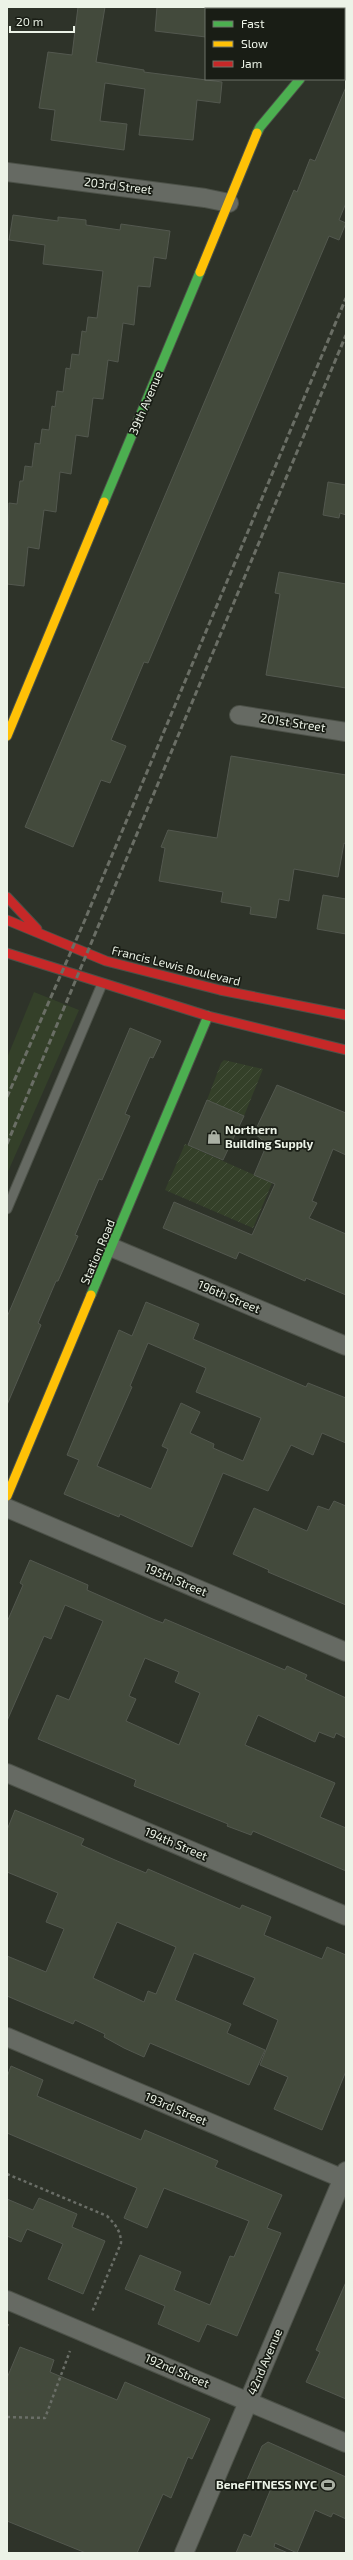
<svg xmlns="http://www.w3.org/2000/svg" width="353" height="2560" font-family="'Exo 2',sans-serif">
<defs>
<pattern id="industrial-furrows" width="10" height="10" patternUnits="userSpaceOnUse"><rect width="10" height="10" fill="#344029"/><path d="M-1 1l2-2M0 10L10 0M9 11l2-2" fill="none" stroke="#48533e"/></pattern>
</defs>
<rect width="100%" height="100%" fill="#2e3329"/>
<path fill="#344029" d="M34,992L79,1010L7,1174V1058Z"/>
<path fill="url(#industrial-furrows)" d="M224,1060L263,1069L244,1116L207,1100L221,1063Z
M185,1144L272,1183L253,1228L165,1190Z"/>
<path fill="#434a3c" stroke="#53584f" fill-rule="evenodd" d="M78,7H105L96,62L144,70V72L222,82L220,103L197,100L193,140L139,135L145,89L105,83L100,121L127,124L124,150L51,140L55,110L39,108L48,52L72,55Z
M157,7H206V37L155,31Z
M346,87V203L339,220L346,223L339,240L329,236L162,630L148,663L144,662L111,740L126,746L110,783L101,780L73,847L25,827L294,190L297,192L310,159L315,161Z
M13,215L58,221V217L86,220V225L120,230L121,224L170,231L166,259L154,257L150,287L138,286L134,325L123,323L118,362L108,360L103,399L93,398L88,437L76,435L71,474L60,472L56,512L44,510L39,549L28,547L24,586L7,584L9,503L17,504L20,481H23L25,466L32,467L35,443L40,444L42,429L49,430L52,406L55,407L57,391L63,392L66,368L70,369L72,354L79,355L82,331L86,332L88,317L97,318L103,271L43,264L45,245L9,240Z
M328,482L346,485V515L340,513L339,518L323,515Z
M279,572L346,584V688L266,675L280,594L275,593Z
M231,756L346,775V844L344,843L338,877L294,869L289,901L279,899L276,918L250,914L251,907L221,902L223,892L159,881L165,848L161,847L168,830L217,838Z
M323,895L346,899V934L317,929Z
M130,1028L161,1041L153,1058L150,1057L131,1100L125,1114L130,1116L102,1180L99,1179L75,1235L78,1236L58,1281H56L38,1323L41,1325L7,1405V1317Z
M277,1085L346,1113V1155L333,1149L312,1201L317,1203L309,1218L346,1234V1295L306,1278L305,1281L239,1252L236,1259L163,1228L174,1202L252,1235L275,1184L254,1175L267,1144L254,1133Z
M207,1100L244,1116L223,1160L188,1145Z
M146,1302L199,1324L193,1339L306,1387L308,1383L346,1398V1443L322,1433L313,1455L291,1445L268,1491L223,1473L192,1547L120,1514L119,1517L64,1494L79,1460L67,1455L119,1330L132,1336ZM148,1343L206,1368L196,1392L261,1418L243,1461L213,1448L214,1444L190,1433L200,1412L181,1403L162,1446L168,1449L151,1489L97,1466L132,1387L130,1386Z
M334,1501L346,1506V1605L268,1572L269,1570L233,1554L254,1508L307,1531L318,1506L329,1510Z
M30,1560L88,1585L87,1590L155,1620L163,1623L165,1619L285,1670L287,1666L307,1675L305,1679L346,1698V1738L336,1733L334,1738L319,1732L315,1742L258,1715L245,1745L335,1783L320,1817L346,1828V1871L253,1831L251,1835L227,1826L228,1824L134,1786L136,1780L38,1739L57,1695L69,1700L103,1621L65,1605L51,1639L44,1636L7,1721V1622L23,1585L20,1583ZM145,1658L179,1672L175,1682L200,1693L179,1745L126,1721L136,1699L129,1696Z
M15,1810L84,1839L81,1845L115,1860L146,1873L148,1869L240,1909L242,1905L271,1917L264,1935L322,1959L327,1947L346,1955V2071L322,2130L274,2109L288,2077L260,2065L278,2020L243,2004L255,1978L194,1953L175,2000L231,2024L227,2033L265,2050L249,2085L150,2043L144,2057L124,2048L104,2037L105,2034L75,2020L73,2024L7,1996V1956L46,1972L64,1929L46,1922L58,1893L7,1872V1830ZM117,1922L176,1947L156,1994L148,1991L144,2002L93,1978Z
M11,2066L43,2080L37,2096L141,2140L145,2130L218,2161L215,2167L282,2195L267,2228L281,2233L237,2336L207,2324L199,2342L158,2324L165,2306L125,2289L140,2255L181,2272L174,2290L210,2305L230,2256L234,2257L249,2221L164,2188L147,2228L124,2218L137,2188L7,2133V2077Z
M39,2198L77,2214L72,2227L105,2241L83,2294L48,2279L63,2244L27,2229L21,2242L7,2236V2199L33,2210Z
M346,2282V2399L306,2382L320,2352L316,2350Z
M20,2347L54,2360L50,2372L117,2400L125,2382L210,2419L192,2459L188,2457L171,2498L163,2494L137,2553H86L7,2521V2378Z
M268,2442L346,2477V2519L333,2513L331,2517L315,2510L297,2553L275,2543L274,2547L288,2553H236L244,2534L251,2537L270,2491L247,2480L262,2446Z"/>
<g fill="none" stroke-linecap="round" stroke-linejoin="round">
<defs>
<path id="lane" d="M7,1209L102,984"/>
<path id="street" d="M344,25L346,23
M7,172L205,198L229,203
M239,715L346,732
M113,1248L346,1346
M7,1508L346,1652
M7,1773L346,1916
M7,2037L346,2180
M7,2300L346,2443
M184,2553L346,2171"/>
<path id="fast" d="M257,133L260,127L300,79
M104,502L200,272
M91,1295L208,1016"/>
<path id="slow" d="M200,272L257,133
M7,736L104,502
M7,1496L91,1295"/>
<path id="jam" d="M7,897L37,929
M7,920L106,961L220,990L346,1015
M7,953L208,1016L346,1050"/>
</defs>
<use href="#lane" stroke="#4c5148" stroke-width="11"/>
<use href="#street" stroke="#4c5148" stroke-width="20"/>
<use href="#fast" stroke="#4c5148" stroke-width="11"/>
<use href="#slow" stroke="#4c5148" stroke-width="11"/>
<use href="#jam" stroke="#4c5148" stroke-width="11"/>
<path stroke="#6a6e67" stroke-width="2.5" stroke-dasharray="3 3" stroke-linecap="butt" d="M7,2174L107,2216C115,2224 121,2231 121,2243L92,2312
M7,2326L8,2324
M7,2417L45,2418L70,2351"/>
<use href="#lane" stroke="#666a63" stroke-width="9"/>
<use href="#street" stroke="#666a63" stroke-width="18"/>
<use href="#fast" stroke="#4caf50" stroke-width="9"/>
<use href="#slow" stroke="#ffc107" stroke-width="9"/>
<use href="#jam" stroke="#c62828" stroke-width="9"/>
<path stroke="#6a6e65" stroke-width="3" stroke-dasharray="6 3" stroke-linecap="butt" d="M7,1097L84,922L346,298
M7,1144L346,335"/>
</g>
<defs>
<symbol id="shop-bare" viewBox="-9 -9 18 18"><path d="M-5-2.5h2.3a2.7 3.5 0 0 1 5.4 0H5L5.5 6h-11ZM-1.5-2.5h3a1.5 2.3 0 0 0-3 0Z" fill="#aab0a4" stroke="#191d15" stroke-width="2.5" paint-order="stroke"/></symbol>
<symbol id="stadium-bare" viewBox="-9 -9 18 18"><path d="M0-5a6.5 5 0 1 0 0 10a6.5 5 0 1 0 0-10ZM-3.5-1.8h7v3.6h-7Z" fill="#aab0a4" stroke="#191d15" stroke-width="2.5" paint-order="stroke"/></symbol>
</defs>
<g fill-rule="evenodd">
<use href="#shop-bare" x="204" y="1127" width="20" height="20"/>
<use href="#stadium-bare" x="318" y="2475" width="20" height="20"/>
</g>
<g text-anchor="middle" stroke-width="3.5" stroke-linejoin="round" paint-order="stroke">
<g font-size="12" fill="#ecf3e7" stroke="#191d15">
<text transform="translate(118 186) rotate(7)" y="4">203rd Street</text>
<text transform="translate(146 403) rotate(-67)" y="4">39th Avenue</text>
<text transform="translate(293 723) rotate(9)" y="4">201st Street</text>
<text transform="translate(176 966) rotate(14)" y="4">Francis Lewis Boulevard</text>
<text transform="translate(98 1252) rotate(-67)" y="4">Station Road</text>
<text transform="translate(229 1297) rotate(23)" y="4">196th Street</text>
<text transform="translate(176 1580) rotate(23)" y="4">195th Street</text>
<text transform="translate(176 1844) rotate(23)" y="4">194th Street</text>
<text transform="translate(176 2109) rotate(23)" y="4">193rd Street</text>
<text transform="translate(265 2362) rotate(-67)" y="4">42nd Avenue</text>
<text transform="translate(177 2371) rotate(23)" y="4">192nd Street</text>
</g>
<g font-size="12" font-weight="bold" fill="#ecf3e7" stroke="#191d15" text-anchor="start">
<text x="225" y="1134">Northern<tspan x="225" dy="14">Building Supply</tspan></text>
<text x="317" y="2489" text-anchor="end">BeneFITNESS NYC</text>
</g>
</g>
<rect width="353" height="2560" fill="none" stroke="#ecf3e7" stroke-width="16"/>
<rect x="205" y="8" width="140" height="72" fill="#191d15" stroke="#6d7369"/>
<rect x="213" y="21" width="20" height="6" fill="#4caf50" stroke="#6d7369"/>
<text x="241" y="28" font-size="12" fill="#ecf3e7">Fast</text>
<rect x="213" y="41" width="20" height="6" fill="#ffc107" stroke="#6d7369"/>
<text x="241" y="48" font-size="12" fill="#ecf3e7">Slow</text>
<rect x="213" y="61" width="20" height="6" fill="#c62828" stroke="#6d7369"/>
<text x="241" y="68" font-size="12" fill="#ecf3e7">Jam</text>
<path d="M10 26v6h64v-6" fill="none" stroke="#ecf3e7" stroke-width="2"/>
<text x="16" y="26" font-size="12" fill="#ecf3e7" stroke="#191d15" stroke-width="3" paint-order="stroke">20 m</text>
</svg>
